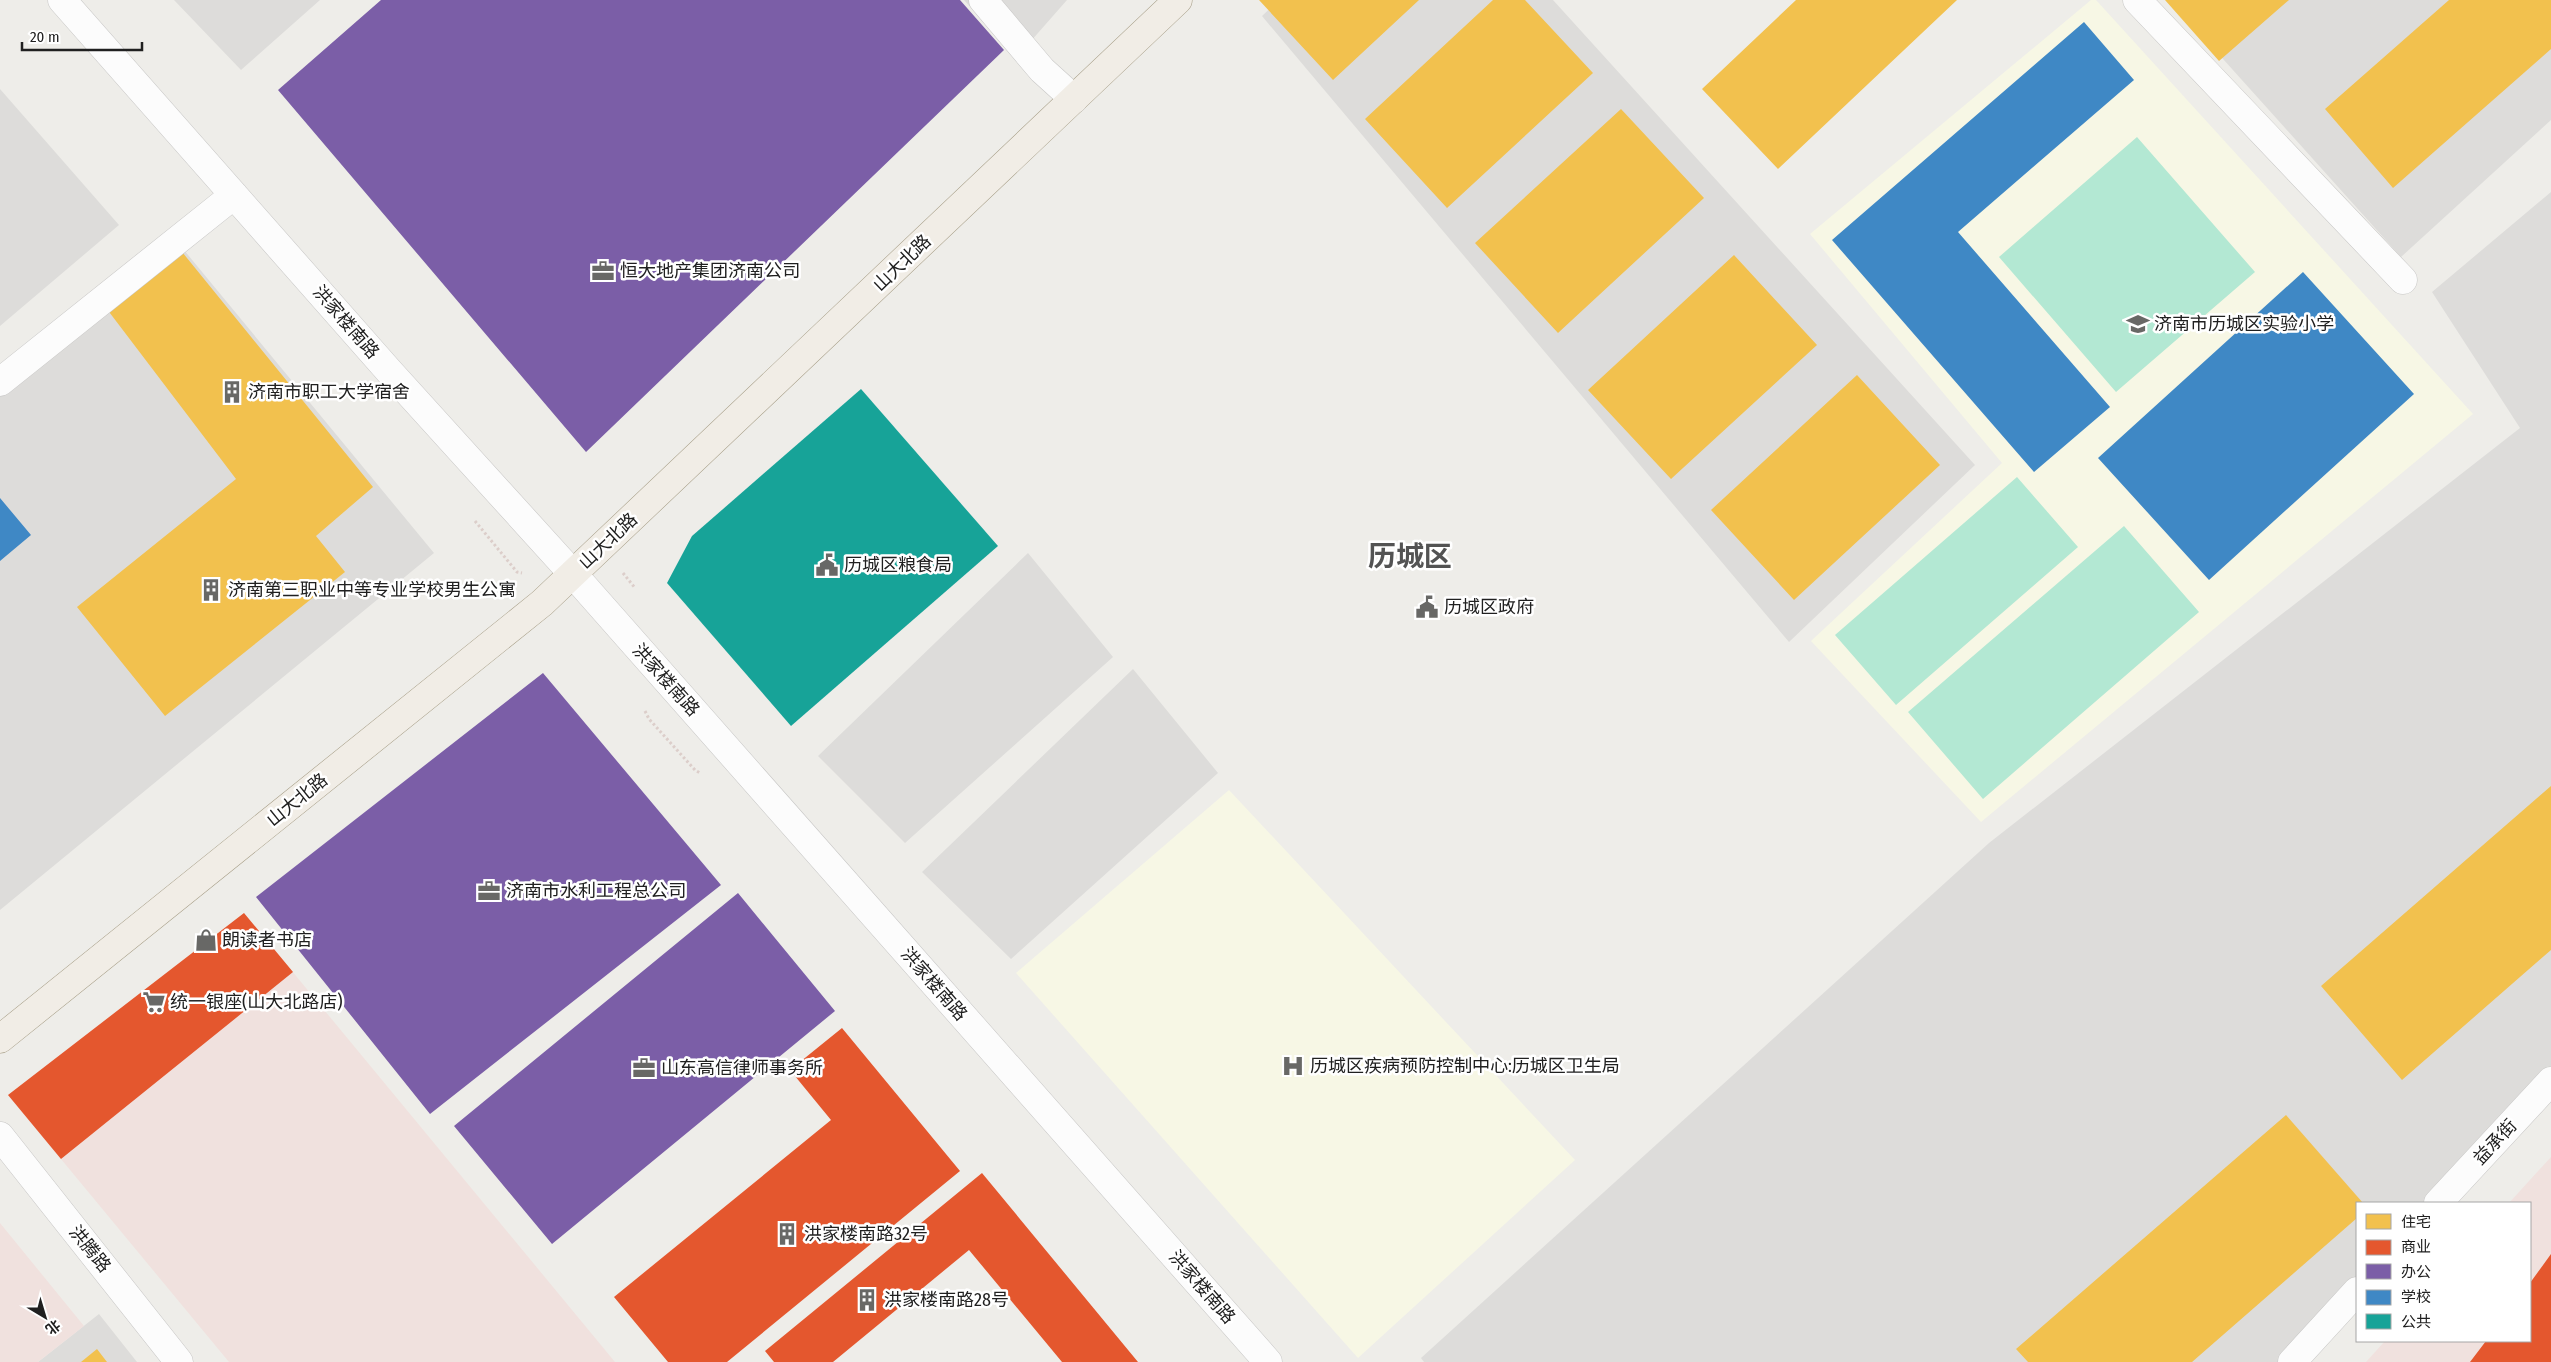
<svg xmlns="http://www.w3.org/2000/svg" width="2551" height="1362" font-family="'Fira Sans Condensed','Noto Sans SC',sans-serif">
<rect width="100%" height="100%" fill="#eeede9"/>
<path fill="#dddcda" d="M174,0H320L241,70Z
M964,0H1067L1016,58Z
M1279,0H1553L1975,465L1789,642L1262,16Z
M2170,0H2551V120L2401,257Z
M0,89L119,225L0,326Z
M2551,192V1066L2427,1203H2357V1280L2283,1362H1424L1421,1358L1989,843L2520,428L2432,292Z
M174,238L434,553L0,910V381Z
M1028,553L1113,657L905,843L818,756Z
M1133,669L1218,773L1011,959L922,872Z
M99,1314L137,1362H38Z"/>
<path fill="#f0e1de" d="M244,913L615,1362H229L8,1095Z
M2551,1157V1362H2366L2385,1341H2530V1203H2509Z
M0,1223L84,1326L38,1362H0Z"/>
<path fill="#f7f7e5" d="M2091,0H2096L2473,414L1981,822L1811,641L2002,463L1810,234Z
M1229,790L1575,1160L1358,1358L1016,973Z"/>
<path fill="#b3e8d3" d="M2137,137L2255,272L2116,392L1999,257Z
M2017,477L2078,547L1896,705L1835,635Z
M2124,526L2199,612L1983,799L1908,712Z"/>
<path fill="#f2c14e" d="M1259,0H1419L1333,80Z
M1493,0H1525L1593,73L1447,208L1365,119Z
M1796,0H1957L1778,169L1702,89Z
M2165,0H2289L2219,61Z
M2449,0H2551V49L2393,188L2325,109Z
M1621,109L1704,198L1558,333L1475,243Z
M174,242L373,487L316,536L345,572L165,716L77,607L236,479L97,296Z
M1734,255L1817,345L1671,479L1588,390Z
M1857,375L1940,465L1794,600L1711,510Z
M2551,786V950L2402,1080L2321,986Z
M2286,1115L2363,1203H2357V1218L2192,1362H2028L2016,1349Z
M97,1349L107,1362H81Z"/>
<path fill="#e4572e" d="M244,913L293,972L61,1159L8,1095Z
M842,1028L960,1171L727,1362H668L614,1297L831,1120L790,1070Z
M982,1173L1138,1362H1062L969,1250L833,1362H774L765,1351Z
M2551,1254V1362H2470L2486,1341H2530V1283Z"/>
<path fill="#7b5ea7" d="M381,0H960L1004,50L586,452L278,90Z
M543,673L721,885L430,1114L256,897Z
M738,893L835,1011L552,1244L454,1126Z"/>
<path fill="#3f88c5" d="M2084,22L2134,80L1958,232L2110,407L2034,472L1832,240Z
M2303,272L2414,394L2209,580L2098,458Z
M0,498L31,535L0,561Z"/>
<path fill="#17a398" d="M861,389L998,546L791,726L667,583L692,536Z"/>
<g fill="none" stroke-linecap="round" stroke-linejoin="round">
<defs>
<path id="minor" d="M62,0L388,370L573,574L1268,1362
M983,0L1042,70L1074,99
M2137,0L2403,280
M0,382L234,195
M0,1136L179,1362
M2438,1203L2551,1081
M2292,1362L2357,1291"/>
<path id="major" d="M0,1039L542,603L1178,0"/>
</defs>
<use href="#minor" stroke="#c7c6c5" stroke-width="29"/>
<use href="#major" stroke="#a59c85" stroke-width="29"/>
<path stroke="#dcceca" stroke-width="3" stroke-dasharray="2.5 2.5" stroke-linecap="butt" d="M475,521L517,572L522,573
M623,573L635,588
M645,711L649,719L695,770L700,773"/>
<use href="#minor" stroke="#fcfcfc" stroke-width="28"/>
<use href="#major" stroke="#f1ede6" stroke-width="28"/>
</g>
<defs>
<symbol id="office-bare" viewBox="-9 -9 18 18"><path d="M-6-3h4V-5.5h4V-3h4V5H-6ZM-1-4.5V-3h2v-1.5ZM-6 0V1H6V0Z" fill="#686866" stroke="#fff" stroke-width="2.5" paint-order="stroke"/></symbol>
<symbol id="school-bare" viewBox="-9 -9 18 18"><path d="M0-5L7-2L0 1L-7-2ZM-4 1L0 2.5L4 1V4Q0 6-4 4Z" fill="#686866" stroke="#fff" stroke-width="2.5" paint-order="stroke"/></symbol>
<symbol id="building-bare" viewBox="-9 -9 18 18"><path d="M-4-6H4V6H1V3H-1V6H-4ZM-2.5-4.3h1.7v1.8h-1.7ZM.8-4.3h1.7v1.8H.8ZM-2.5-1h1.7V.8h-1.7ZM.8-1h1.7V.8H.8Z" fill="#686866" stroke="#fff" stroke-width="2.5" paint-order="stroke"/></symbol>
<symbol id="civic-bare" viewBox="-9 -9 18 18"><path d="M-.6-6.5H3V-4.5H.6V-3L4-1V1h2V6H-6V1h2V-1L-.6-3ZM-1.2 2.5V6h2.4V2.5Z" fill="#686866" stroke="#fff" stroke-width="2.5" paint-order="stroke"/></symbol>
<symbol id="shop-bare" viewBox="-9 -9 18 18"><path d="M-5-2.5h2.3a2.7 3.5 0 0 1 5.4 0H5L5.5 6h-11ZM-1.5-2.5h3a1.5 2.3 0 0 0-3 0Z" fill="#686866" stroke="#fff" stroke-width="2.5" paint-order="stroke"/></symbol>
<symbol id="supermarket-bare" viewBox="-9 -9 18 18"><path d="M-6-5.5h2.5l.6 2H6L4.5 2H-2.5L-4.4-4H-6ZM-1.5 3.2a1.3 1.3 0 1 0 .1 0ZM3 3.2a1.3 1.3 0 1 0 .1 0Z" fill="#686866" stroke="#fff" stroke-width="2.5" paint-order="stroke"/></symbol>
<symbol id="hospital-bare" viewBox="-9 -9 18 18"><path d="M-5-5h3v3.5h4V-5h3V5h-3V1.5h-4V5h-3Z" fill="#686866" stroke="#fff" stroke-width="2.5" paint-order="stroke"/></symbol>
</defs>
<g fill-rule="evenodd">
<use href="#office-bare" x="587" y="255" width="32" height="32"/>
<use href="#school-bare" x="2122" y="308" width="32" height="32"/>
<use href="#building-bare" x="216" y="376" width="32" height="32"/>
<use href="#civic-bare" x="811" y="549" width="32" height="32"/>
<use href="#building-bare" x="195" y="574" width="32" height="32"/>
<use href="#civic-bare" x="1411" y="591" width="32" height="32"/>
<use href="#office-bare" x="473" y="875" width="32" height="32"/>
<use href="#shop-bare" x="190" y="924" width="32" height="32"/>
<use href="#supermarket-bare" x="138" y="986" width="32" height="32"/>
<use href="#hospital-bare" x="1277" y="1050" width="32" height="32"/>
<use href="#office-bare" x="628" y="1052" width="32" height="32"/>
<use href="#building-bare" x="771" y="1218" width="32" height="32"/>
<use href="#building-bare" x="851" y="1284" width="32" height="32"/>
</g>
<g text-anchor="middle" stroke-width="5" stroke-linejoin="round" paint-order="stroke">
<g font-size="18" fill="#202020" stroke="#fff">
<text transform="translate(902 263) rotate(-44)" y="6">山大北路</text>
<text transform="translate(346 322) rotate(49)" y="6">洪家楼南路</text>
<text transform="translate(608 541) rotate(-43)" y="6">山大北路</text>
<text transform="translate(666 680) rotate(48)" y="6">洪家楼南路</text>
<text transform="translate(297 800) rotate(-39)" y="6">山大北路</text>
<text transform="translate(934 984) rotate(49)" y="6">洪家楼南路</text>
<text transform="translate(2495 1142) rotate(-47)" y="6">益承街</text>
<text transform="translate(90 1249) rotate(51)" y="6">洪腾路</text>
<text transform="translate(1202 1287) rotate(49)" y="6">洪家楼南路</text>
</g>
<g font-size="18" fill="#202020" stroke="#fff" text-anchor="start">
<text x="620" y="277">恒大地产集团济南公司</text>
<text x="2154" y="330">济南市历城区实验小学</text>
<text x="248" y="398">济南市职工大学宿舍</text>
<text x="844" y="571">历城区粮食局</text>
<text x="228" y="596">济南第三职业中等专业学校男生公寓</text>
<text x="1444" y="613">历城区政府</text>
<text x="506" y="897">济南市水利工程总公司</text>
<text x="222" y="946">朗读者书店</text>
<text x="170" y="1008">统一银座(山大北路店)</text>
<text x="1310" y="1072">历城区疾病预防控制中心:历城区卫生局</text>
<text x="661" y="1074">山东高信律师事务所</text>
<text x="804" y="1240">洪家楼南路32号</text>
<text x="884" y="1306">洪家楼南路28号</text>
</g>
<g font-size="28" font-weight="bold" fill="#535353" stroke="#fff">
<text x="1410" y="566">历城区</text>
</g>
</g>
<rect x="2356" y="1202" width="175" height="140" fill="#ffffff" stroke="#a6a6a6"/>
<rect x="2366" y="1214" width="25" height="15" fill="#f2c14e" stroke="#a6a6a6"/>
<text x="2401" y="1227" font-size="15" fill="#202020">住宅</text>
<rect x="2366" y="1240" width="25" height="15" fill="#e4572e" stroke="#a6a6a6"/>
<text x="2401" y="1252" font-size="15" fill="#202020">商业</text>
<rect x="2366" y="1264" width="25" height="15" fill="#7b5ea7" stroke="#a6a6a6"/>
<text x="2401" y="1277" font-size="15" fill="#202020">办公</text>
<rect x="2366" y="1290" width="25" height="15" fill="#3f88c5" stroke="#a6a6a6"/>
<text x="2401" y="1302" font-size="15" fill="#202020">学校</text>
<rect x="2366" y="1314" width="25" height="15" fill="#17a398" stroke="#a6a6a6"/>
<text x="2401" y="1327" font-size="15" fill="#202020">公共</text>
<g transform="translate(45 1317) rotate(142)" stroke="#ffffff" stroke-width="4" paint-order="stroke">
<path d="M0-4L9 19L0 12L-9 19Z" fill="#202020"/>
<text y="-8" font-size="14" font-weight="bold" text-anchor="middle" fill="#202020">北</text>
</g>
<path d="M22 42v8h120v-8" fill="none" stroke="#202020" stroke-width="2.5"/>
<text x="30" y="42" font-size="15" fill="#202020" stroke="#ffffff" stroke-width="4" paint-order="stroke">20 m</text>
</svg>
